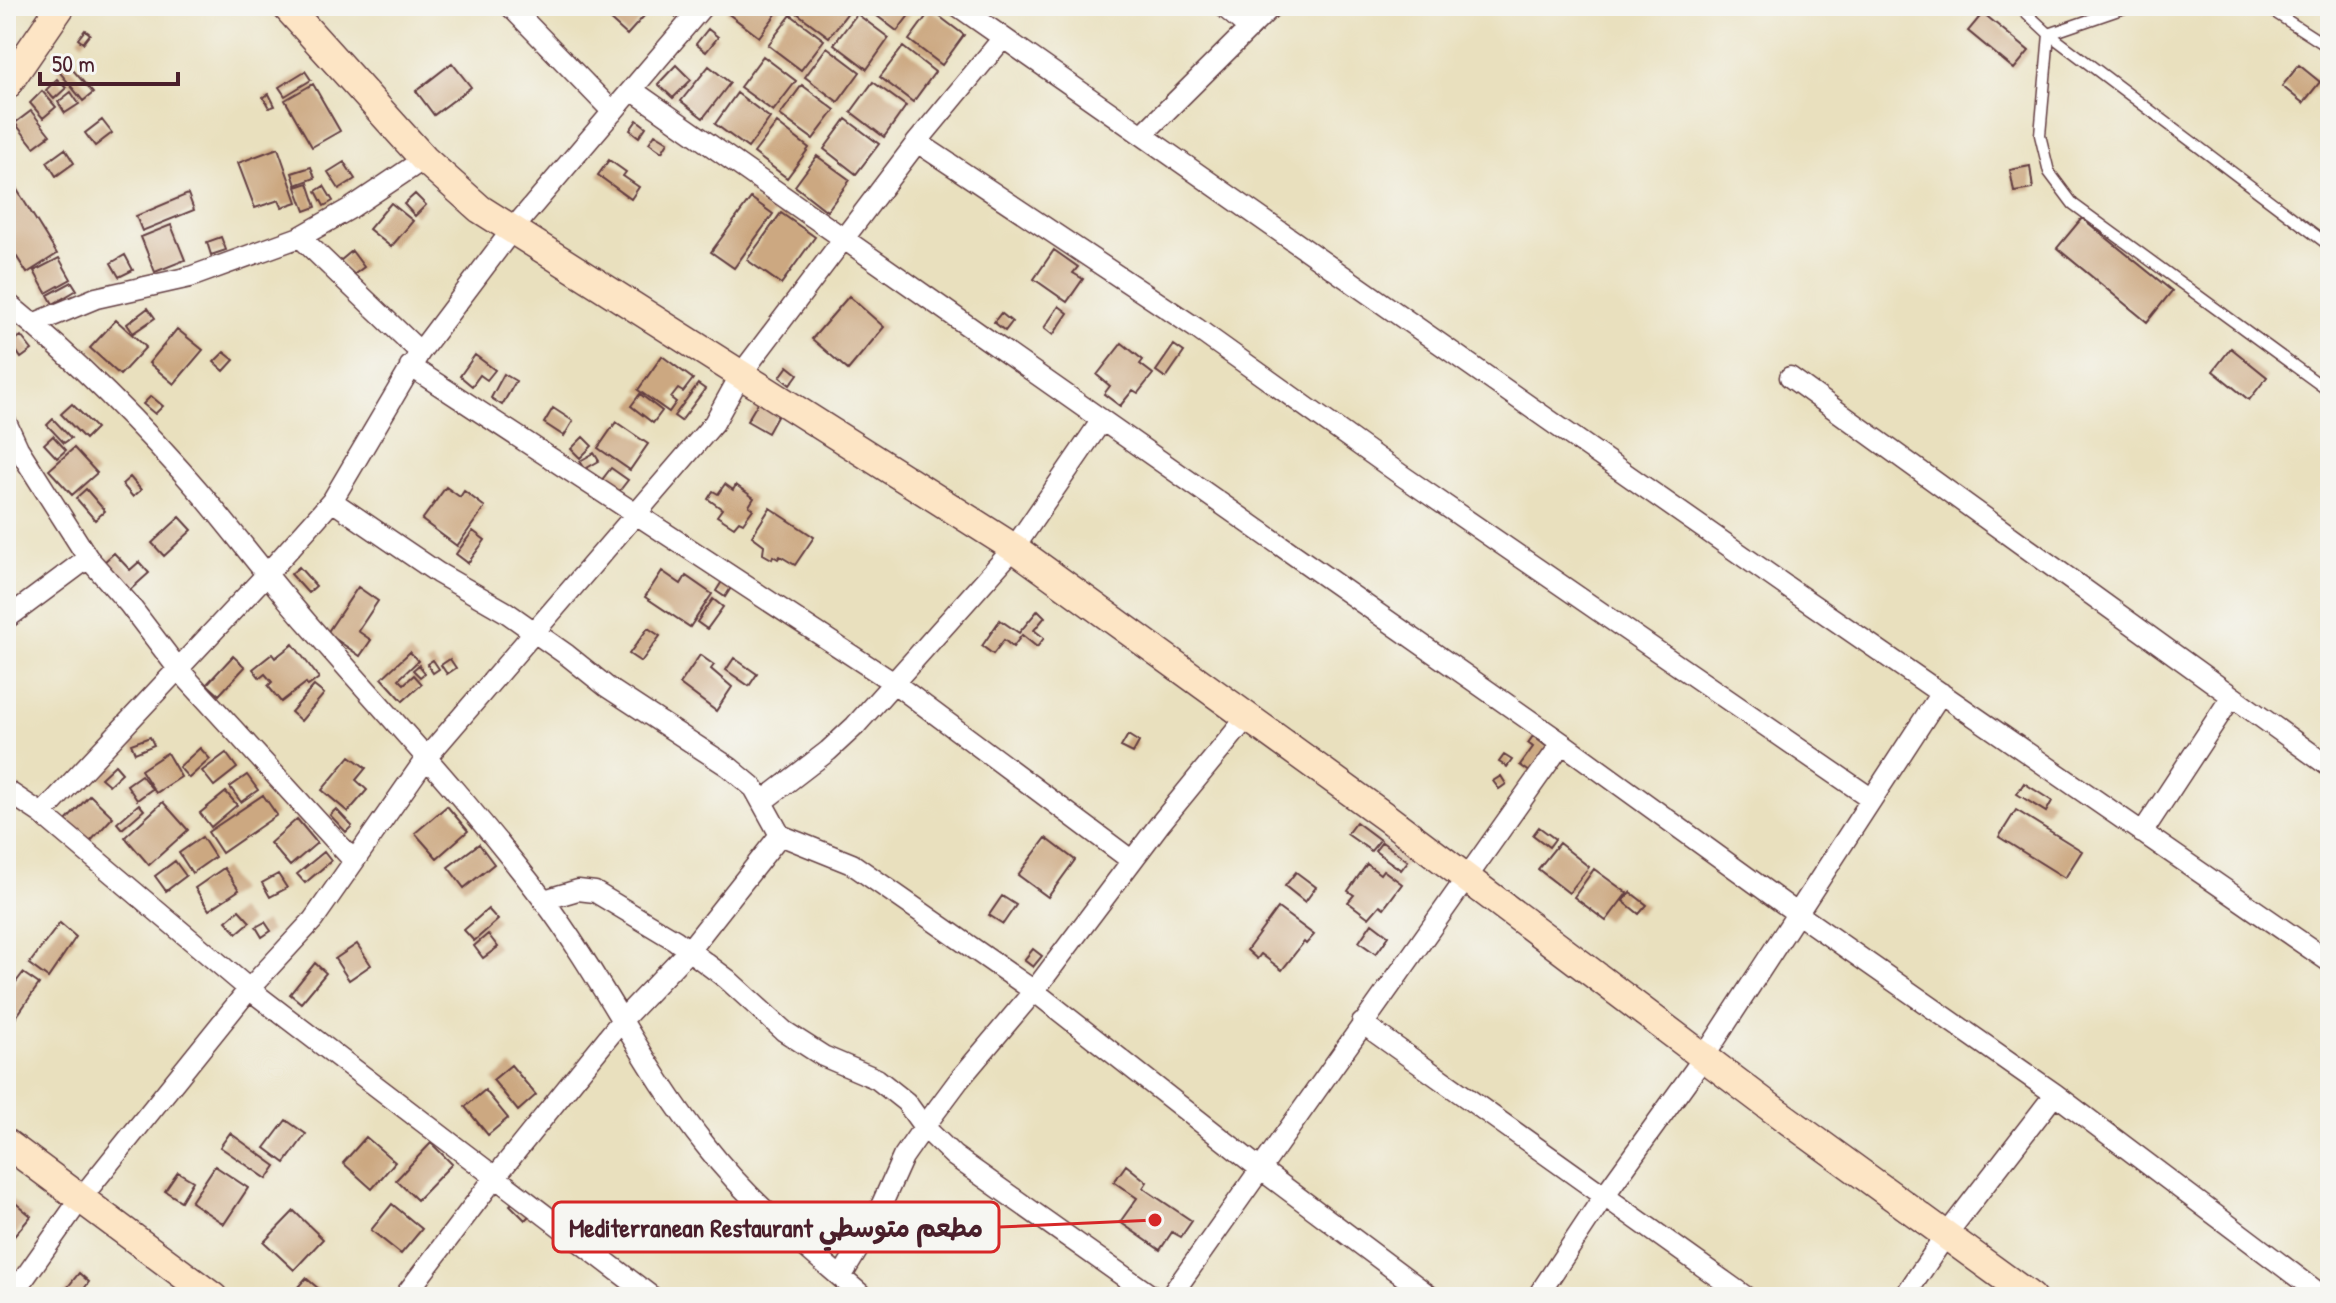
<svg xmlns="http://www.w3.org/2000/svg" width="2336" height="1303" font-family="'Patrick Hand','Playpen Sans Arabic',sans-serif">
<rect width="100%" height="100%" fill="#f6f6f2"/>
<filter id="ink" filterUnits="userSpaceOnUse"><feTurbulence type="fractalNoise" baseFrequency=".0125" numOctaves="2"/><feDisplacementMap in="SourceGraphic" scale="16" xChannelSelector="R" yChannelSelector="G"/><feConvolveMatrix kernelMatrix="1 2 1 2 8 2 1 2 1" color-interpolation-filters="sRGB"/></filter>
<filter id="wash" filterUnits="userSpaceOnUse"><feTurbulence type="fractalNoise" baseFrequency=".006" numOctaves="4" result="noise"/><feDisplacementMap in="SourceGraphic" scale="32" xChannelSelector="R" yChannelSelector="G"/><feGaussianBlur stdDeviation="1.8" result="paint"/><feColorMatrix in="noise" values="0 0 0 0 0 0 0 0 0 0 0 0 0 0 0 0 0 1.4 0 .05"/><feComposite in="paint" operator="in"/></filter>
<g filter="url(#wash)">
<rect width="100%" height="100%" fill="#e9e0be"/>
<g id="blocks">
<path fill="#cca881" d="M595,6H653L627,35Z
M666,6H687L676,17Z
M731,6H782L759,37L726,12Z
M801,6H850L852,7L829,37L797,13Z
M864,6H916L897,31Z
M931,10L964,35L942,65L909,40Z
M1983,13L2029,51L2014,69L1968,31Z
M857,14L889,38L867,69L834,44Z
M791,15L824,40L801,70L768,45Z
M708,29L718,37L706,52L696,44Z
M85,30L90,34L83,43L78,39Z
M827,47L860,72L838,102L805,77Z
M903,47L935,72L913,102L880,77Z
M763,56L796,81L773,111L740,87Z
M66,62L93,93L83,101L57,69Z
M452,63L471,87L434,115L416,91Z
M676,65L691,80L673,98L658,84Z
M2299,65L2320,82L2303,103L2282,86Z
M709,66L730,83L703,118L681,101Z
M305,71L311,80L285,96L279,87Z
M57,79L66,88L54,99L46,90Z
M873,82L906,106L884,137L851,112Z
M313,84L340,131L312,147L285,100Z
M802,85L835,110L813,139L780,115Z
M42,91L56,107L43,118L30,103Z
M71,92L79,104L65,113L58,102Z
M737,93L770,118L748,148L715,124Z
M269,94L275,106L269,108L263,97Z
M31,111L50,135L34,147L15,123Z
M846,119L879,144L856,174L824,149Z
M102,120L112,133L95,146L85,133Z
M637,120L646,127L639,137L630,130Z
M777,123L809,148L787,178L754,153Z
M655,134L668,142L662,152L649,143Z
M278,148L297,202L282,207L279,200L255,208L238,163Z
M65,149L74,163L56,176L47,162Z
M817,156L850,180L827,211L795,186Z
M609,160L626,172L623,176L639,187L631,199L598,175Z
M344,162L355,179L339,189L328,172Z
M2030,166L2033,189L2014,192L2010,170Z
M311,167L315,178L296,185L292,173Z
M6,172L57,254L27,273L6,240Z
M308,183L316,207L305,211L296,187Z
M324,186L333,201L324,206L316,191Z
M188,194L194,210L142,231L136,216Z
M415,194L426,205L415,216L404,204Z
M751,198L773,214L734,268L711,252Z
M391,203L413,221L391,247L369,229Z
M781,213L815,237L781,284L747,260Z
M2082,218L2172,291L2147,322L2057,248Z
M171,225L185,260L155,272L141,237Z
M221,237L226,250L211,255L207,242Z
M1054,250L1078,267L1073,273L1083,279L1067,302L1034,279Z
M352,251L364,267L352,276L340,261Z
M125,255L133,270L119,277L111,263Z
M59,258L71,279L46,293L34,271Z
M72,282L77,290L53,304L48,295Z
M849,296L884,327L848,370L812,339Z
M1059,306L1068,313L1053,335L1044,328Z
M148,308L155,318L133,333L127,324Z
M1001,313L1012,322L1005,331L994,322Z
M116,320L146,347L120,375L90,348Z
M8,326L16,336L6,343V327Z
M177,329L203,350L174,384L149,363Z
M21,336L32,350L21,358L11,343Z
M1122,343L1143,360L1140,364L1153,374L1138,393L1133,390L1120,406L1104,394L1110,386L1097,375Z
M1174,345L1184,352L1166,378L1156,371Z
M2231,348L2267,377L2249,400L2213,371Z
M224,352L234,360L224,371L214,362Z
M475,355L495,370L487,380L480,375L472,386L460,376Z
M662,356L693,379L683,392L678,389L671,398L676,402L669,412L638,390Z
M788,366L798,374L790,385L780,377Z
M504,374L516,381L502,405L491,398Z
M698,384L705,389L681,421L674,416Z
M640,394L662,411L653,423L631,406Z
M151,396L163,406L155,414L143,404Z
M759,401L779,413L768,433L747,421Z
M72,404L96,428L85,439L61,414Z
M553,408L573,421L564,436L544,423Z
M53,419L71,438L64,443L47,425Z
M616,422L648,444L630,470L598,448Z
M53,436L66,450L57,458L44,444Z
M583,437L592,446L580,458L571,449Z
M74,448L97,473L72,495L49,470Z
M594,453L599,461L585,469L580,461Z
M611,468L628,480L618,493L601,481Z
M130,477L141,490L133,497L122,484Z
M725,484L733,490L736,485L754,498L749,506L753,509L743,523L739,521L734,527L717,516L722,509L708,499L713,491L718,494Z
M446,487L460,497L464,491L485,507L457,546L422,520Z
M86,489L105,511L95,520L76,498Z
M770,508L814,537L795,565L780,556L778,559L773,556L772,559L763,554L764,545L752,536Z
M180,517L192,530L164,556L152,543Z
M473,531L485,540L468,563L456,554Z
M114,553L130,570L139,562L149,573L130,590L104,562Z
M299,567L316,586L308,593L291,574Z
M662,571L681,584L686,576L712,594L690,627L645,597Z
M723,580L732,586L725,597L716,591Z
M358,587L378,601L358,631L371,640L360,656L327,633Z
M713,599L723,607L707,629L697,622Z
M1038,610L1045,617L1034,630L1044,638L1037,647L1022,635L1013,647L1004,640L993,654L982,646L1000,620L1019,633Z
M648,628L660,636L641,662L629,654Z
M293,644L319,678L308,686L306,683L281,702L268,686L272,682L265,674L260,678L253,669L272,654L275,658Z
M410,652L418,661L399,679L404,684L414,675L422,684L403,701L382,678Z
M700,655L714,665L711,669L732,687L716,711L680,684Z
M233,656L245,667L219,695L207,684Z
M734,658L757,674L749,686L726,670Z
M450,659L456,668L447,674L441,665Z
M433,660L439,669L433,673L427,664Z
M419,665L425,673L420,677L413,670Z
M314,686L324,694L301,721L291,712Z
M1128,735L1139,742L1133,753L1121,747Z
M1533,736L1547,747L1530,772L1520,765L1533,747L1528,743Z
M150,737L154,745L135,753L131,744Z
M200,748L210,759L189,778L179,767Z
M167,753L181,777L156,793L141,770Z
M226,753L237,768L214,786L202,771Z
M1504,755L1512,760L1507,767L1499,762Z
M350,756L366,768L356,780L367,790L348,812L322,790Z
M115,765L122,773L109,785L101,778Z
M141,775L152,789L137,800L127,785Z
M247,775L258,790L241,802L230,787Z
M1501,776L1506,784L1499,789L1493,781Z
M2024,783L2052,801L2046,812L2017,794Z
M226,792L237,805L211,827L200,813Z
M90,795L113,817L88,844L65,822Z
M263,795L277,815L222,853L208,832Z
M163,802L188,830L149,865L125,837Z
M139,804L144,810L122,829L117,823Z
M447,806L468,831L437,858L415,833Z
M336,809L352,826L346,832L330,815Z
M2016,810L2082,851L2065,878L1999,837Z
M297,819L317,843L290,866L270,843Z
M1356,822L1380,840L1371,851L1347,834Z
M1539,827L1555,839L1549,847L1533,835Z
M202,837L215,857L192,873L179,853Z
M1046,838L1075,860L1048,897L1018,875Z
M1382,842L1408,861L1401,870L1375,851Z
M1559,843L1589,867L1569,893L1538,869Z
M479,844L494,864L464,888L448,867Z
M324,852L331,861L305,883L297,874Z
M175,861L186,876L166,891L155,876Z
M1367,864L1380,874L1383,870L1402,884L1384,908L1380,905L1369,918L1348,902L1354,895L1348,891Z
M224,868L239,890L209,910L195,888Z
M1594,869L1627,893L1606,921L1574,897Z
M1296,872L1316,887L1305,902L1285,886Z
M278,874L287,888L270,897L262,883Z
M1630,892L1647,905L1639,914L1623,901Z
M1002,896L1016,905L1003,924L989,915Z
M1278,908L1314,935L1306,944L1304,942L1282,970L1261,954L1257,959L1247,950Z
M488,909L498,920L474,941L464,930Z
M239,910L250,922L237,933L226,921Z
M265,922L271,931L262,937L256,927Z
M60,923L76,937L48,978L29,964Z
M1372,923L1389,936L1376,954L1359,942Z
M488,934L498,947L483,958L474,946Z
M357,944L371,965L349,980L335,959Z
M1033,949L1042,956L1033,967L1024,960Z
M315,963L326,973L301,1003L290,994Z
M23,973L39,984L10,1026L6,1022V995Z
M511,1065L536,1095L518,1111L493,1080Z
M485,1090L508,1118L488,1135L465,1107Z
M286,1120L306,1134L285,1163L265,1148Z
M230,1133L276,1166L267,1179L220,1147Z
M366,1137L395,1162L372,1189L343,1163Z
M431,1143L452,1164L417,1200L396,1180Z
M1126,1165L1147,1182L1143,1188L1192,1221L1181,1237L1172,1232L1160,1250L1120,1222L1137,1198L1114,1182Z
M215,1166L248,1188L224,1224L191,1202Z
M178,1172L193,1181L181,1201L165,1191Z
M6,1195L31,1216L6,1246Z
M518,1197L533,1212L525,1220L510,1205Z
M392,1204L422,1229L401,1254L371,1230Z
M294,1211L323,1239L294,1270L264,1242Z
M79,1273L89,1282L78,1297H60Z
M306,1278L325,1294L322,1297H289Z
M537,1288L548,1297H530Z"/>
</g>
</g>
<g filter="url(#ink)">
<use href="#blocks" fill-opacity="0" stroke="#623c41" stroke-width="2"/>
<g fill="none" stroke-linecap="round" stroke-linejoin="round">
<defs>
<path id="lane" d="M2019,6L2049,34L2330,246
M2265,6L2330,48
M2049,34L2040,135L2049,172L2073,204L2330,392
M2049,34L2130,6"/>
<path id="street" d="M510,6L613,112
M958,6L1800,596L2330,962
M1223,6L1249,28
M632,90L1562,743L1798,914L2055,1094L2324,1297
M1142,135L1272,6
M917,142L1196,328L1404,477L1872,799
M300,237L420,352
M6,302C78,361 144,427 204,497C240,540 273,584 309,625C388,715 469,802 542,898C602,977 644,1069 706,1146C751,1204 808,1249 864,1297
M33,324L96,298L190,277L300,237L351,208L424,159
M410,366L894,683L1131,860
M1790,377L2330,767
M6,422L18,448L88,558L128,603L179,670L354,861
M332,501L438,573L506,612L567,655L607,687L729,767L754,788L780,835L852,864L1034,991L1259,1168L1431,1297
M6,619L88,558
M6,790L42,814L249,989L652,1297
M763,801L828,751L855,726L1014,548L1102,420
M42,814L266,575L332,501L420,352L512,230L703,6
M2142,833L2232,696
M544,900L578,890L595,892L675,940L727,979L784,1031L823,1056L877,1079L906,1102L924,1127L954,1156L1153,1297
M1362,1023L1746,1297
M841,1277L872,1226L903,1157L924,1127L959,1080L1034,991L1159,825L1248,716
M11,1297L81,1198L249,989L313,920L427,757L714,423L741,374L917,142L1003,38
M404,1297L496,1176L622,1020L690,949L780,835
M1170,1297L1562,743
M1537,1297L1604,1196L1704,1057L1941,693
M1904,1297L1946,1235L2055,1094"/>
<path id="secondary" d="M286,6L424,159L480,209L1014,548L1387,818L1774,1110L2031,1297
M6,86L61,6
M6,1143L213,1297"/>
</defs>
<use href="#lane" stroke="#623c41" stroke-width="13"/>
<use href="#street" stroke="#623c41" stroke-width="23"/>
<use href="#secondary" stroke="#623c41" stroke-width="31"/>
<use href="#lane" stroke="#fff" stroke-width="10"/>
<use href="#street" stroke="#fff" stroke-width="20"/>
<use href="#secondary" stroke="#fde5c5" stroke-width="28"/>
</g>
</g>
<path fill="none" stroke="#d62828" stroke-width="3" d="M1155 1220L999 1227"/>
<circle fill="#d62828" stroke="#f6f6f2" stroke-width="3" cx="1155" cy="1220" r="8"/>
<rect fill="#f6f6f2" stroke="#d62828" stroke-width="3" x="553" y="1202" width="446" height="50" rx="8"/>
<g font-size="26" text-anchor="middle" font-weight="bold" fill="#4a1f2b">
<text x="776" y="1237">Mediterranean Restaurant مطعم متوسطي</text>
</g>
<rect width="2336" height="1303" fill="none" stroke="#f6f6f2" stroke-width="32"/>
<path d="M40 72v12h138v-12" fill="none" stroke="#4a1f2b" stroke-width="4"/>
<text x="52" y="72" font-size="24" fill="#4a1f2b" stroke="#f6f6f2" stroke-width="6" paint-order="stroke">50 m</text>
</svg>
